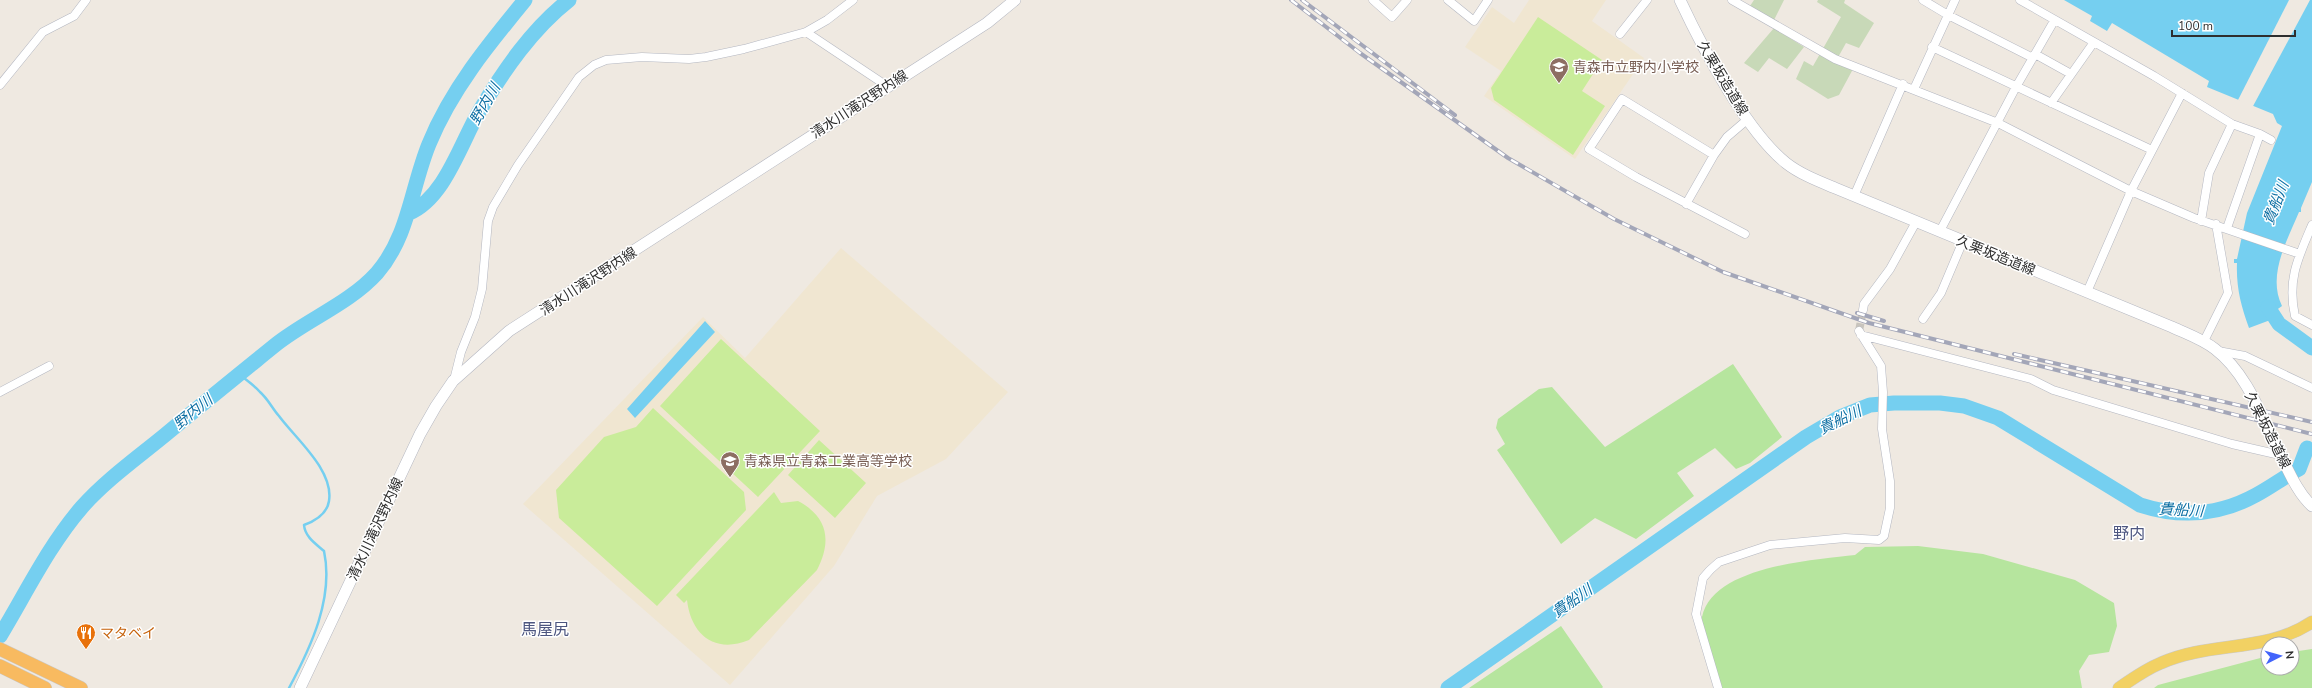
<svg xmlns="http://www.w3.org/2000/svg" width="2312" height="688" font-family="'Nunito Sans','Noto Sans JP',sans-serif">
<rect width="100%" height="100%" fill="#efe9e1"/>
<path fill="#f0e6d1" d="M1529,0H1606L1592,21L1644,58L1575,159L1484,96L1501,71L1465,47L1492,7L1514,23Z
M841,248L1008,392L946,459L877,496L834,566L730,685L523,504L703,317L745,358Z"/>
<path fill="#b6e59e" d="M1733,364L1782,437L1750,463L1736,469L1715,448L1677,473L1694,496L1636,539L1595,518L1561,544L1497,450L1505,444L1496,428L1498,419L1539,389L1552,387L1605,447Z
M1918,546L1983,554L2075,580L2114,603L2117,626L2109,652L2089,655L2079,671L2082,688H1720C1715,672 1699,632 1702,617C1713,566 1813,560 1855,555L1865,547Z
M1561,626L1603,687L1602,688H1469Z
M2312,649V688H2154L2158,685L2268,656V668H2292V652Z"/>
<path fill="#c8d9b8" d="M1754,0H1784L1774,20L1750,6Z
M1818,0H1845L1844,3L1874,23L1859,48L1846,43L1836,61L1853,69L1839,95L1828,99L1796,79L1804,61L1813,66L1841,17L1817,2Z
M1774,28L1804,47L1787,69L1769,58L1758,72L1744,63Z"/>
<path fill="#c9ec9a" d="M1538,17L1602,60L1582,91L1605,106L1573,155L1494,100L1491,88Z
M721,339L820,431L758,497L660,406Z
M653,408L744,492L746,510L657,606L559,518L556,490L604,437L636,427Z
M819,440L866,483L835,518L788,475Z
M774,492L781,503L798,501C828,517 832,541 817,570L749,640C715,654 691,635 687,600L684,603L676,595Z"/>
<path fill="#75cff0" d="M2064,0H2312V182L2301,208V212H2299C2287,241 2267,275 2282,306L2275,311L2282,321L2277,326L2273,319L2249,328C2241,306 2236,287 2237,263H2234V259H2237L2247,213L2282,126L2277,123L2273,114L2207,87L2209,81L2112,23L2107,31L2090,21L2092,16Z
M705,321L715,332L635,418L627,409Z"/>
<path fill="#efe9e1" d="M2289,0H2310L2252,108L2238,100Z"/>
<g fill="none" stroke-linecap="round" stroke-linejoin="round">
<path stroke="#75cff0" stroke-width="2.5" d="M239,374C246,380 254,385 260,392C268,399 272,408 279,416C295,438 334,470 329,501C327,514 315,521 304,525C305,537 316,544 324,551C334,598 311,647 289,688"/>
<path stroke="#75cff0" stroke-width="15" d="M409,213C445,198 461,142 480,110C504,70 532,29 569,0
M2268,307L2279,324L2312,348
M0,636C26,593 49,545 82,507C106,480 137,458 165,435C201,405 237,376 274,346C306,320 349,304 377,273C409,236 411,188 429,144C451,90 488,45 525,0
M1448,688L1806,437L1840,417L1870,405L1894,403H1940L1964,406L1998,418L2140,505C2180,518 2218,516 2256,495C2271,487 2284,477 2299,469L2307,448"/>
<path stroke="#c8c4bd" stroke-width="8" stroke-dasharray="8 4" stroke-linecap="butt" d="M1859,331L1863,310"/>
<defs>
<path id="minor" d="M1373,0L1392,17L1407,0
M1448,0L1474,21L1488,0
M1732,0L1835,59L1998,123L2131,191L2194,218L2300,254
M1923,0L1948,15L2033,58
M2020,0L2154,76L2232,124L2260,134L2271,140
M806,32L887,86
M1620,34L1647,0
M1932,47L2152,150
M2035,54L2071,74
M0,85L43,32L74,16L86,0
M1914,89L1955,0
M2051,103L2094,42
M1714,155L1622,99L1589,149L1636,177L1745,234
M1854,196L1903,84
M1686,204L1714,155L1727,137L1748,119
M2201,221L2209,173L2232,124
M2312,225C2298,258 2287,280 2295,316L2312,325
M2227,228L2260,134
M1940,231L2016,87L2054,21
M2087,292L2131,191L2182,93
M1863,310L1864,304L1890,269L1916,222
M1923,319L1941,293L1963,241
M1861,335L2031,379L2053,390L2232,444L2280,455
M2204,341L2228,293L2216,224
M2218,351L2245,356L2312,388
M454,380L461,352L475,317L482,289L488,221L493,207L518,165L579,77L594,65L606,60L642,57L689,59L706,57L744,49L806,32L827,20L853,0
M0,392L49,366
M1718,688L1696,614L1703,578L1710,570L1719,562L1770,545L1845,538L1879,540L1884,536L1890,508V481L1882,429L1883,392L1881,366L1859,331"/>
<path id="secondary" d="M1680,0C1702,47 1746,131 1786,163C1800,174 1818,181 1835,188L2172,327C2187,334 2202,339 2215,349C2249,375 2263,421 2282,458C2290,474 2298,493 2312,506
M300,688L420,434L436,406L453,381L509,331L987,23L1015,0"/>
<path id="primary" d="M2119,688C2132,679 2146,669 2161,663C2210,641 2266,653 2312,622"/>
<path id="trunk" d="M0,649L81,688
M0,666L45,688"/>
</defs>
<use href="#minor" stroke="#b4b7c1" stroke-width="9"/>
<use href="#secondary" stroke="#b4b7c1" stroke-width="12"/>
<use href="#primary" stroke="#c9c9c9" stroke-width="13"/>
<use href="#trunk" stroke="#c9c9c9" stroke-width="14"/>
<use href="#minor" stroke="#fff" stroke-width="8"/>
<use href="#secondary" stroke="#fff" stroke-width="11"/>
<use href="#primary" stroke="#f2d163" stroke-width="12"/>
<use href="#trunk" stroke="#f8ba60" stroke-width="13"/>
<defs>
<path id="rail" d="M1291,0L1360,53L1508,158L1614,219L1723,272L1869,323L2312,434
M1302,0L1455,115
M1857,313L1884,321
M2014,354L2312,422"/>
</defs>
<use href="#rail" stroke="#a3a6b8" stroke-width="4"/>
<use href="#rail" stroke="#fff" stroke-width="2.5" stroke-dasharray="8" stroke-linecap="butt"/>
</g>
<defs>
<symbol id="school-pin" viewBox="-11 -11 22 30"><path d="M0 17L-7.5 6A9.5 9.5 0 1 1 7.5 6Z" fill="#8d6e63" stroke="#fff"/><path d="M0-5L7-2L0 1L-7-2ZM-4 1L0 2.5L4 1V4Q0 6-4 4Z" fill="#fff"/></symbol>
<symbol id="restaurant-pin" viewBox="-11 -11 22 30"><path d="M0 17L-7.5 6A9.5 9.5 0 1 1 7.5 6Z" fill="#e8710a" stroke="#fff"/><path d="M-5-6h1v4h1v-4h1v4h1v-4h1v5L-1.5 .5V6h-2V.5L-5-1ZM5-6V6H3V1.5H1.5Q1.5-4 5-6Z" fill="#fff"/></symbol>
</defs>
<g fill-rule="evenodd">
<use href="#school-pin" x="1548" y="56" width="22" height="30"/>
<use href="#school-pin" x="719" y="450" width="22" height="30"/>
<use href="#restaurant-pin" x="75" y="622" width="22" height="30"/>
</g>
<g text-anchor="middle" stroke-width="3" stroke-linejoin="round" paint-order="stroke">
<g font-size="14" fill="#785e54" stroke="#fff" text-anchor="start">
<text x="1573" y="72">青森市立野内小学校</text>
<text x="744" y="466">青森県立青森工業高等学校</text>
</g>
<g font-size="14" fill="#2e2e2e" stroke="#fff">
<text transform="translate(1723 78) rotate(59)" y="5">久栗坂造道線</text>
<text transform="translate(859 104) rotate(-33)" y="5">清水川滝沢野内線</text>
<text transform="translate(1996 255) rotate(22)" y="5">久栗坂造道線</text>
<text transform="translate(588 281) rotate(-33)" y="5">清水川滝沢野内線</text>
<text transform="translate(2268 430) rotate(63)" y="5">久栗坂造道線</text>
<text transform="translate(375 529) rotate(-65)" y="5">清水川滝沢野内線</text>
</g>
<g font-size="14" fill="#c56008" stroke="#fff" text-anchor="start">
<text x="100" y="638">マタベイ</text>
</g>
<g font-size="15" font-style="italic" fill="#0d6fa3" stroke="#fff">
<text transform="translate(485 104) rotate(-60)" y="5">野内川</text>
<text transform="translate(2276 203) rotate(-69)" y="5">貴船川</text>
<text transform="translate(193 412) rotate(-39)" y="5">野内川</text>
<text transform="translate(1840 420) rotate(-26)" y="5">貴船川</text>
<text transform="translate(2181 510) rotate(3)" y="5">貴船川</text>
<text transform="translate(1572 601) rotate(-35)" y="5">貴船川</text>
</g>
<g font-size="16" fill="#4d5680" stroke="#fff">
<text x="2129" y="539">野内</text>
<text x="545" y="635">馬屋尻</text>
</g>
</g>
<g transform="translate(2280 656) rotate(84)"><circle r="19" fill="#ffffff" stroke="#ababab"/>
<path d="M0-3L7 15L0 10L-7 15Z" fill="#4264fb"/>
<text y="-6" font-size="11" font-weight="bold" text-anchor="middle" fill="#2e2e2e">N</text>
</g>
<path d="M2172 30v6h123v-6" fill="none" stroke="#2e2e2e" stroke-width="2"/>
<text x="2178" y="30" font-size="12" fill="#2e2e2e" stroke="#ffffff" stroke-width="3" paint-order="stroke">100 m</text>
</svg>
